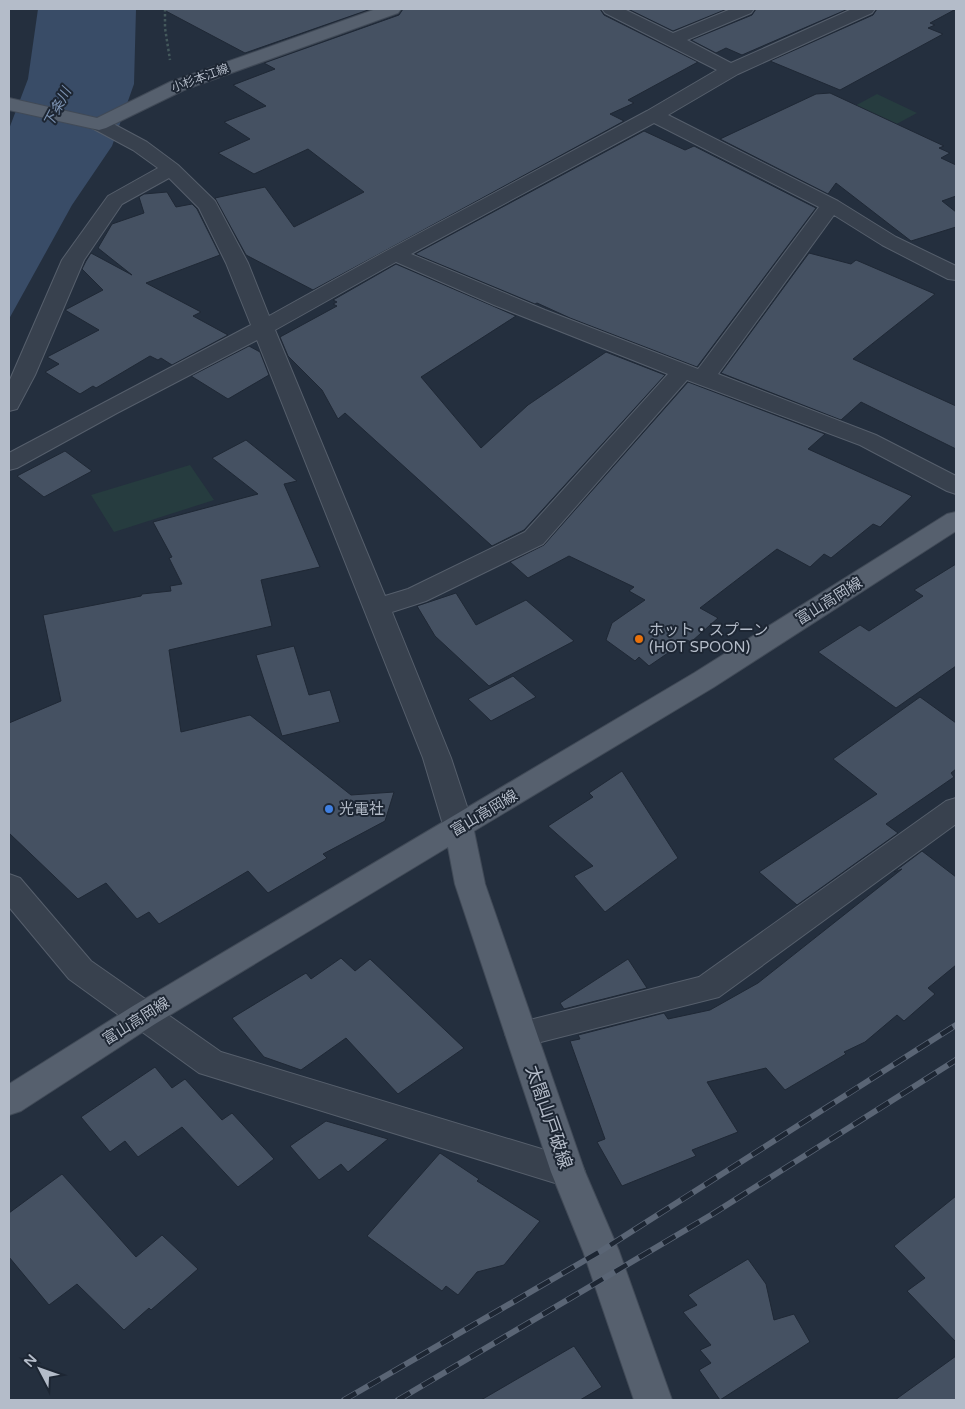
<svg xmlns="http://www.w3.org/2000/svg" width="965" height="1409" font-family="'Varela Round','Noto Sans JP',sans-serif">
<rect width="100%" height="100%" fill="#242f3e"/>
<path fill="#263c3f" d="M877,94L917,113L891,127L851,108Z
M190,465L214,500L114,532L91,495Z"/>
<path fill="#394c67" d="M38,9H136L134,84L112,146L72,205L9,319V129L28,79Z"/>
<path fill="#455162" stroke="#1f2835" d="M162,9H371L245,53Z
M403,9H600L604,15L698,62L628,100L634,103L610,114L624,121L313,290L246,255L215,198L265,187L294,227L364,192L308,149L254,174L218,153L250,139L224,122L266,106L233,85L275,69L264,63L399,15Z
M628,9H727L673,31Z
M756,9H848L742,55L726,48L716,53L691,40L752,15Z
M877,9H956L930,23L935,25L928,28L943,34L840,90L770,61L873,15Z
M830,93L944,146L939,148L950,153L941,158L956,165V196L942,201L956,212V227L911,241L836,183L828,194L720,139L816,94Z
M644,131L685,150L694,146L816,208L697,367L570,318L537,303L535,304L415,254Z
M167,192L176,207L192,204L197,209L220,255L146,283L201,312L193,316L228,335L172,365L161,358L158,360L150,356L96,388L93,386L80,394L45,372L59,364L47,357L99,330L65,310L103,290L82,269L86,261L91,253L132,275L98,248L112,224L144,213L139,197L144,194Z
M809,253L851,264L856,260L935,294L853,359L956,406V449L861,402L841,420L721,373Z
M396,264L516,316L421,377L481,448L528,405L606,352L665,375L524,530L492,546L345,413L338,419L322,390L288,356L280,337L337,306L333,304L337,302L333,300Z
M249,346L260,352L269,375L228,399L191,376Z
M688,382L825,434L808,449L912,496L880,527L873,524L831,558L824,554L810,567L777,549L700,608L718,618L691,642L687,640L649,666L639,657L635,661L606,640L612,623L645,600L629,591L634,587L569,556L528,578L510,562L544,545Z
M246,440L297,481L284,484L320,567L261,580L272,626L169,650L181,732L250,715L351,795L394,792L385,821L323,854L327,858L268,893L248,871L159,924L149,912L137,919L106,883L78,899L9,833V723L61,701L43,615L141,596L142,594L171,591L170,586L182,584L169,558L172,557L153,522L258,494L212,458Z
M65,451L92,471L44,497L17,476Z
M956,564V666L896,708L818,652L860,625L869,631L923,596L914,590Z
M456,593L476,625L526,600L574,641L489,686L435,636L417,606Z
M294,646L309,695L330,690L340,722L282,736L256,655Z
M513,676L536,697L491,721L468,699Z
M920,697L956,723V769L951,773L954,777L886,824L898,833L797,905L759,872L877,794L833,759Z
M622,771L678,858L605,912L574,876L593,866L548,826L593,797L589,793Z
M922,851L956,877V965L928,988L935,994L904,1021L897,1015L865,1042L844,1052L846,1054L785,1090L766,1068L707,1082L738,1132L692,1150L696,1156L622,1186L597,1142L605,1139L570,1041L580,1039L578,1035L664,1013L668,1019L710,1010L758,983L902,869L894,872Z
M341,958L355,971L370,959L464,1048L398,1094L346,1038L301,1070L264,1057L232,1018L306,973L311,979Z
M628,959L647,988L564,1009L560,1003Z
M155,1067L172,1088L185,1079L222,1120L232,1113L274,1159L238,1187L182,1127L138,1157L125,1141L110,1152L81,1117Z
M326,1121L388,1139L348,1172L341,1164L319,1180L290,1146Z
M440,1153L479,1179L477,1181L540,1221L504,1265L477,1272L458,1295L446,1286L442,1291L367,1236Z
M62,1174L136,1257L162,1235L198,1269L151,1310L149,1308L124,1330L77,1284L49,1305L9,1257V1213Z
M956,1196V1342L907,1291L925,1278L894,1246Z
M748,1259L766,1284L774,1320L794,1314L810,1342L720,1400L699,1370L711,1363L700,1350L711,1345L683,1312L697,1305L688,1295Z
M574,1346L602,1387L580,1400H481Z
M956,1356V1400H895Z"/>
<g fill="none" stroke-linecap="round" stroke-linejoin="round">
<defs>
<path id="minor" d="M602,9H624L673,33L731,9H754L751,13L687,40L731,63L852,9H875L872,13L738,74L668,115L838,201L896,237L956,266V280L948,279L882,245L834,215L718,374L876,435L956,476V494L947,491L860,445L687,380L543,544L426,601L392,612L451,758L474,828L469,836L459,839L449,836L444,828L423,758L257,340L117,413L17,468L9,470V453L251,325L226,263L199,208L169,178L122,204L84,260L35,375L17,409L9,411V382L62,260L108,196L158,168L133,150L92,128L89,124L92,120L99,118L106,120L147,142L178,165L215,201L248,263L269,316L388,250L647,111L717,70L605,13ZM654,123L819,207L698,369L545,310L411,254ZM396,262L494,305L668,374L525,532L408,589L385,596L275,330Z
M956,798V824L719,997L521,1047L510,1043L505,1034L510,1025L699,977L946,801Z
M9,874L20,878L91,961L221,1052L568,1157L580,1161L585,1172L580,1183L568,1187L199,1073L69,979L9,907Z"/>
<path id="major" d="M376,9H401L398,13L184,90L106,128L99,130L9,110V98L97,118L170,82Z
M956,512V531L714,687L474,831L485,884L585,1172L619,1251L672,1400H634L583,1251L551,1172L455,884L448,847L155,1024L21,1111L9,1115V1084L133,1006L694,673L947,514Z"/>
</defs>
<use href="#minor" stroke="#565f6c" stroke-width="2"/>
<use href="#major" stroke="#414a57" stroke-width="2"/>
<path stroke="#44595c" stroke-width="2.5" stroke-dasharray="2.5 2.5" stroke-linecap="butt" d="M165,9V28L170,60"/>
<use href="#minor" fill="#38414e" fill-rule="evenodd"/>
<use href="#major" fill="#56606e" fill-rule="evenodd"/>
<defs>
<path id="rail" d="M344,1400L601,1251L956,1025
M398,1400L711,1215L956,1060"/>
</defs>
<use href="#rail" stroke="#5a6575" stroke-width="6"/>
<use href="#rail" stroke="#1d2633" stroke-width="4.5" stroke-dasharray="14" stroke-linecap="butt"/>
</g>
<circle fill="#e8710a" stroke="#1d2633" stroke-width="2" cx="639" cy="639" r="5"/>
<circle fill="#3f7fe0" stroke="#1d2633" stroke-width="2" cx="329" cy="809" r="5"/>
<g text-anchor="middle" stroke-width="4" stroke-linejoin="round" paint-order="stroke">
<g font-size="12" fill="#b4bcc9" stroke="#1d2633">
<text transform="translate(200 78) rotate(-20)" y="4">小杉本江線</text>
</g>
<g font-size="14" font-style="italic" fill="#7c92b1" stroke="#1d2633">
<text transform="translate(57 107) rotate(-62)" y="5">下条川</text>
</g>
<g font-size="15" fill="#b4bcc9" stroke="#1d2633">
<text transform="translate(829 601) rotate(-32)" y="5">富山高岡線</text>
<text transform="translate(484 813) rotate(-31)" y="5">富山高岡線</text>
<text transform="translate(136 1021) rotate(-32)" y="5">富山高岡線</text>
</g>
<g font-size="15" fill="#b4bcc9" stroke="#1d2633" text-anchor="start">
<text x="649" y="635">ホット・スプーン<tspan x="649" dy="17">(HOT SPOON)</tspan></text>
<text x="339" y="814">光電社</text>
</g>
<g font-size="18" fill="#b4bcc9" stroke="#1d2633">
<text transform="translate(549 1117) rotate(71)" y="6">太閤山戸破線</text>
</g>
</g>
<rect width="965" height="1409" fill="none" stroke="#b4bcc9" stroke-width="20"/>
<g transform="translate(40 1369) rotate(311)" stroke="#1d2633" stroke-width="4" paint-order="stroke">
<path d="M0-4L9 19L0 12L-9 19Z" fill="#b4bcc9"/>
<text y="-8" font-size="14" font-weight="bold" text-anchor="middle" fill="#b4bcc9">N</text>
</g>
</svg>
